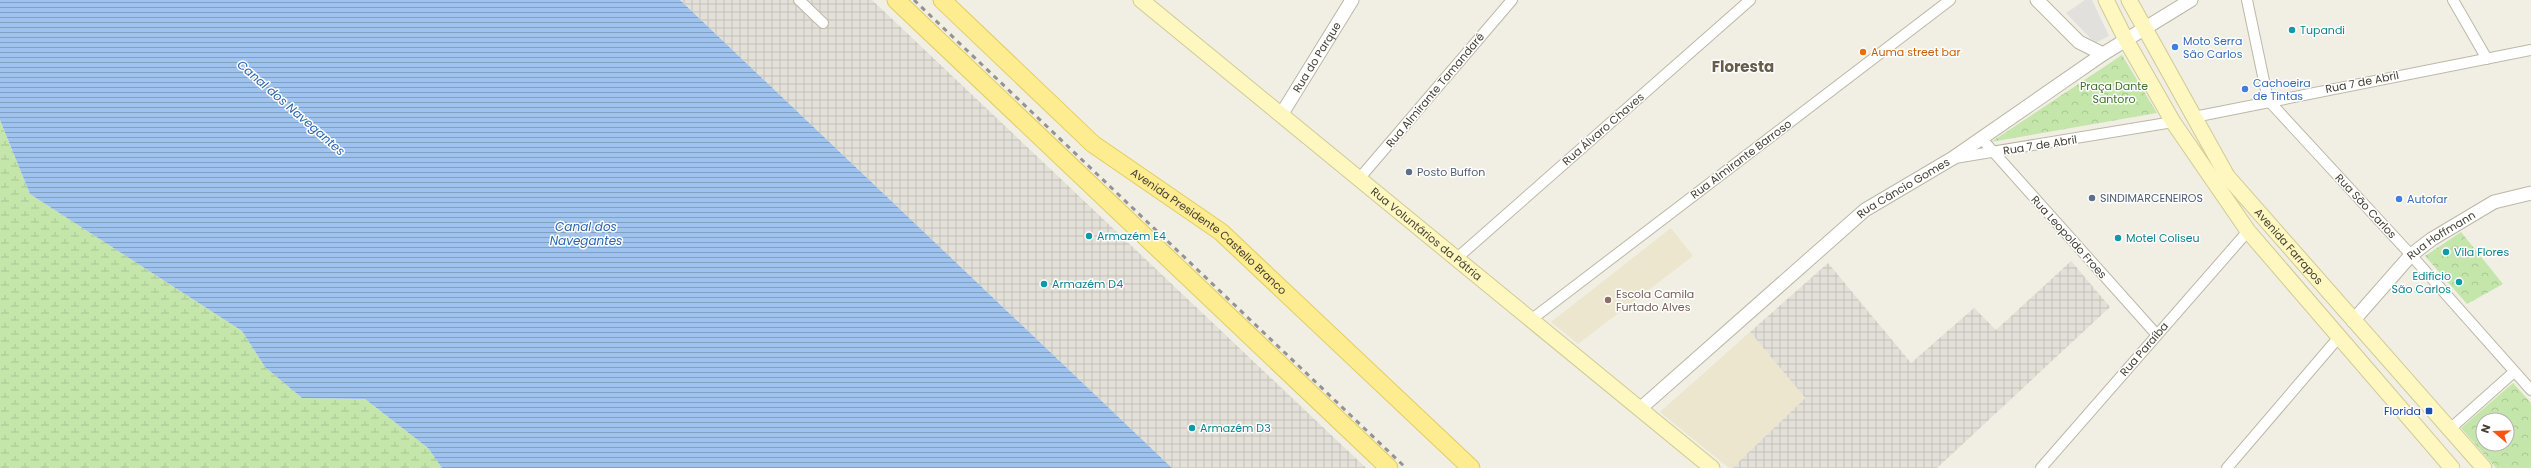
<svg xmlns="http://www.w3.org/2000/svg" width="2531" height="468" font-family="Poppins,sans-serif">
<defs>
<pattern id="industrial-grid" width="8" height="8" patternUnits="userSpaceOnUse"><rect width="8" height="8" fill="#e3e0d8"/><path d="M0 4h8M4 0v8" fill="none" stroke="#c4c1ba"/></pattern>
<pattern id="wetland-marsh" width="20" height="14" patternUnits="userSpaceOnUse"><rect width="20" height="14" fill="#c4e6ab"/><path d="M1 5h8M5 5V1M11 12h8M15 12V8" fill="none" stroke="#aac694"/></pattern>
<pattern id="park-crowns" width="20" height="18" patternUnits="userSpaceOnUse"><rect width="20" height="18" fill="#c4e6ab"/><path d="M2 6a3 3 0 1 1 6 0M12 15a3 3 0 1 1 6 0" fill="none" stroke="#aac694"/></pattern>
<pattern id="water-rules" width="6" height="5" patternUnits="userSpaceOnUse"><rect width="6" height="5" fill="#9fc3ef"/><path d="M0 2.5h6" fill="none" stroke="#83a0c2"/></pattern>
</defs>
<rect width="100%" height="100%" fill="#f1efe3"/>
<path fill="url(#industrial-grid)" d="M680,0H872L1366,468H1172Z
M2071,261L2110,307L1937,468H1732L1805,398L1750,332L1828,263L1911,363L1974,308L1996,330Z"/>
<path fill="#ebe6cd" d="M1671,228L1693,256L1578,344L1551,322Z
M1750,332L1805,398L1732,468H1729L1660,412Z"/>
<path fill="url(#wetland-marsh)" d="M0,120L30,194L242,331L265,367L302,398L365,399L428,448L442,468H0Z"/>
<path fill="url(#park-crowns)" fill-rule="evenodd" d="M2122,55L2157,113L1991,142Z
M2461,232L2503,284L2467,304L2425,256Z
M2513,383L2531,403V468H2496L2461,428ZM2483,420H2507V444H2483Z"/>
<path fill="#e2e0dc" d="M2085,0H2092L2109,36L2095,43L2066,13Z"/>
<path fill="url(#water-rules)" d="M0,0H680L1172,468H442L428,448L365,399L302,398L265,367L242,331L30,194L0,120Z"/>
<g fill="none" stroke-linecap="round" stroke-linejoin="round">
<defs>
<path id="minor" d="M799,0L823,23
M2247,0L2268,100L2411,255L2531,390
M2453,0L2487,59
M2194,117L2531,50
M1981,138L2157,335
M1955,158L2173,122
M1358,180L1512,0
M1457,258L1750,0
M1532,319L1950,0
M2451,428L2514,372
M2041,468L2248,231
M2227,468L2339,337"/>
<g id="tertiary">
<path d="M2037,0L2079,42L2103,54"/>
<path id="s1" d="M1281,115L1352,0"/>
<path id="s2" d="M2353,321L2411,255L2432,239L2494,202L2531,193"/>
<path id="s3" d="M1641,408L1865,210L1953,158L2103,54L2191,0"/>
</g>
<g id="secondary">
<path id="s4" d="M1141,0L1712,468"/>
<path d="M2106,0L2126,40L2173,122L2248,231L2452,468"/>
<path id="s5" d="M2129,0L2227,176L2484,468"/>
</g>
<g id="primary">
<path d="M896,0L1389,468"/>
<path id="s6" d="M942,0L1093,144L1221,232L1471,468"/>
</g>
</defs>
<use href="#minor" stroke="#bcb8a6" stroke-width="12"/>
<use href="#tertiary" stroke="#bcb8a6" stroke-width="15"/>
<use href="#secondary" stroke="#d1c993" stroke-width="17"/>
<use href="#primary" stroke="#e2cc61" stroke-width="19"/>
<use href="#minor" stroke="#fff" stroke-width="10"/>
<use href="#tertiary" stroke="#fff" stroke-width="13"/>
<use href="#secondary" stroke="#fef7c0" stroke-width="15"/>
<use href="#primary" stroke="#fdec90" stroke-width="17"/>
<path stroke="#939393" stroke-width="3" stroke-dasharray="5 5" stroke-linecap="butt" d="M914,0L1406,468"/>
</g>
<g fill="#0f9aa8" stroke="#fff" stroke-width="1.5">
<circle cx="2292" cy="30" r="4"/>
<circle cx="1089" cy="236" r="4"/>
<circle cx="2118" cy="238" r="4"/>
<circle cx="2446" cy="252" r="4"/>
<circle cx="2459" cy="282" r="4"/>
<circle cx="1044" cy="284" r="4"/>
<circle cx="1192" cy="428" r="4"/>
</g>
<g fill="#3f7fe0" stroke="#fff" stroke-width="1.5">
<circle cx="2175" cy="47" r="4"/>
<circle cx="2245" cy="89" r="4"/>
<circle cx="2399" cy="199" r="4"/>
</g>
<circle fill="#e8710a" stroke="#fff" stroke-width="1.5" cx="1863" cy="52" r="4"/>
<g fill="#5c6f8a" stroke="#fff" stroke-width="1.5">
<circle cx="1409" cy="172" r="4"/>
<circle cx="2092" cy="198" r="4"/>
</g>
<circle fill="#8d6e63" stroke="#fff" stroke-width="1.5" cx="1608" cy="300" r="4"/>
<rect fill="#1a4fb4" stroke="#fff" stroke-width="1.5" x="2425" y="407" width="8" height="8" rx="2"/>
<g text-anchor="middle" stroke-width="3" stroke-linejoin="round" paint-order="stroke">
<g font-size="11" fill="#0d838f" stroke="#fff" text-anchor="start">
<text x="2300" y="34">Tupandi</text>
<text x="1097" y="240">Armazém E4</text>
<text x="2126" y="242">Motel Coliseu</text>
<text x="2454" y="256">Vila Flores</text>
<text x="2451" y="280" text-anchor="end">Edifício<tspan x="2451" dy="13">São Carlos</tspan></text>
<text x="1052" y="288">Armazém D4</text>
<text x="1200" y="432">Armazém D3</text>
</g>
<g font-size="11" fill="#366cbe" stroke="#fff" text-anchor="start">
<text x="2183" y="45">Moto Serra<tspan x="2183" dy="13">São Carlos</tspan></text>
<text x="2253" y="87">Cachoeira<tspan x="2253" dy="13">de Tintas</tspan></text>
<text x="2407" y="203">Autofar</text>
</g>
<g font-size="11" fill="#c56008" stroke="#fff" text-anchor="start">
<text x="1871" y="56">Auma street bar</text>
</g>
<g font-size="11" fill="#433f33" stroke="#fff">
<text dy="4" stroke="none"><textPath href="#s1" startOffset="68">Rua do Parque</textPath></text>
<text transform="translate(2362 82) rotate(-11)" y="4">Rua 7 de Abril</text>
<text transform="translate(1435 90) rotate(-50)" y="4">Rua Almirante Tamandaré</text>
<text transform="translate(1603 129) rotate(-41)" y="4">Rua Álvaro Chaves</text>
<text transform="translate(2040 145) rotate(-9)" y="4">Rua 7 de Abril</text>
<text transform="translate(1741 159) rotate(-37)" y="4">Rua Almirante Barroso</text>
<text dy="4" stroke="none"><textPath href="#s3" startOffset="343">Rua Câncio Gomes</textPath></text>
<text transform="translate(2366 206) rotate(47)" y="4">Rua São Carlos</text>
<text dy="4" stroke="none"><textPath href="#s6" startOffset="354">Avenida Presidente Castello Branco</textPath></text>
<text dy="4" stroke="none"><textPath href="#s4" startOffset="369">Rua Voluntários da Pátria</textPath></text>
<text dy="4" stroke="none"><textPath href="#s2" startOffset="124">Rua Hoffmann</textPath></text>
<text transform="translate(2069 237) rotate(48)" y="4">Rua Leopoldo Froes</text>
<text dy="4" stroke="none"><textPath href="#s5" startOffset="295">Avenida Farrapos</textPath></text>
<text transform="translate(2144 349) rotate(-49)" y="4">Rua Paraíba</text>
</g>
<g font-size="11" fill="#3b7328" stroke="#fff">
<text x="2114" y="90">Praça Dante<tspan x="2114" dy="13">Santoro</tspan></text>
</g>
<g font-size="11" fill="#4e5e75" stroke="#fff" text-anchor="start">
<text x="1417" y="176">Posto Buffon</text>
<text x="2100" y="202">SINDIMARCENEIROS</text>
</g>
<g font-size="11" fill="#785e54" stroke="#fff" text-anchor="start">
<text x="1616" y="298">Escola Camila<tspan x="1616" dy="13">Furtado Alves</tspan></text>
</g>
<g font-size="11" fill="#164399" stroke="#fff" text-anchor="end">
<text x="2421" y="415">Florida</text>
</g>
<g font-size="12" font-style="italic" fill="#2e67ad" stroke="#fff">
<text transform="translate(291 108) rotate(41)" y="4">Canal dos Navegantes</text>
<text x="586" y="231">Canal dos<tspan x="586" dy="14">Navegantes</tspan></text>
</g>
<g font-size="15" font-weight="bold" fill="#665e4b" stroke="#fff">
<text x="1743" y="72">Floresta</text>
</g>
</g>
<g transform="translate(2495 432) rotate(289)"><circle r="19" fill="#ffffff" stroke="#b4b2ad"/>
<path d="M0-3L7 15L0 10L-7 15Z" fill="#f85414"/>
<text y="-6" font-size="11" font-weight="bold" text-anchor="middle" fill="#433f33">N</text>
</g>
</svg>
